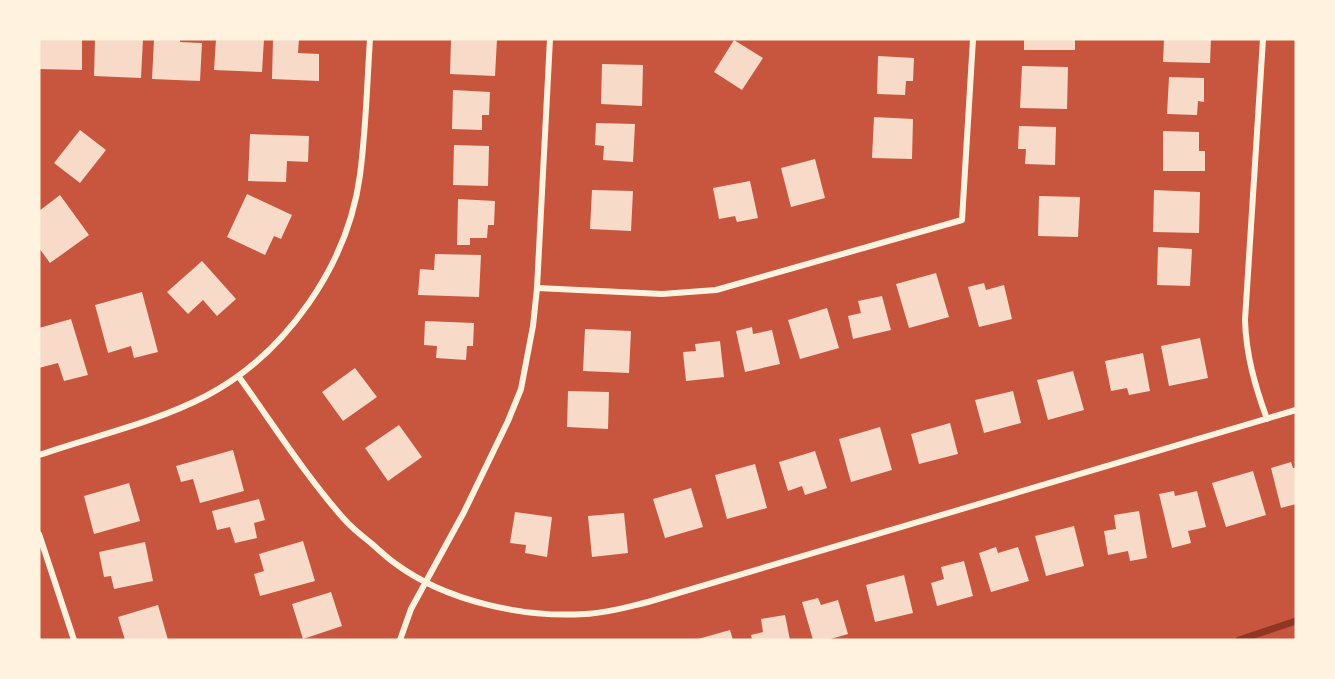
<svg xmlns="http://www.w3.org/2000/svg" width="1335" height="679" font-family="'Space Grotesk',sans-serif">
<rect width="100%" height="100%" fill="#c8553d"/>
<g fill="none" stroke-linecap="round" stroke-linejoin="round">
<path stroke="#8f3625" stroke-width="7" d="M1239,640L1296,621"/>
</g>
<path fill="#f7dbc8" d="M39,39H82V70L39,69Z
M95,39H143L141,78L94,76Z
M154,39H180V42L202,43L200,81L152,79Z
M216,39H264L262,72L214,70Z
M273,39H299L298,53L319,54V81L272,79Z
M451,39H497L495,76L450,74Z
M1024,39H1075V50H1024Z
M1164,39H1211L1210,63L1163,62Z
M734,40L763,58L742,90L714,72Z
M878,56L914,58L913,81H906L905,95L877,94Z
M602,64L643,65L642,106L601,104Z
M1022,66L1068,67L1067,109L1020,108Z
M1169,77L1204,78V102L1198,101L1197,115L1167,114Z
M453,90L490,92L489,115H482V130L452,129Z
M874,117L913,119L912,159L872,158Z
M596,123L635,124L633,162L603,160L604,146L595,145Z
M1019,126L1056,127L1055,165L1025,164L1026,149H1018Z
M80,130L106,150L80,183L54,163Z
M1163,131L1199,132V151H1205V171H1163Z
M250,134L309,136L308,162L287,161L286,182L248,181Z
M454,145L489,146L488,186L453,185Z
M815,159L825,198L791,207L781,168Z
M750,181L758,218L737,222L735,216L719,219L713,188Z
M592,190L633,191L631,231L590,229Z
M1154,190L1200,192L1199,233L1153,232Z
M247,194L292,215L281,239L274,236L265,255L227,237Z
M60,195L89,235L50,263L39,248V211Z
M1039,196L1080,197L1078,237L1038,236Z
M458,199L495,201L494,225H488L487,238H470V245H457Z
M1158,247L1192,249L1190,286L1157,285Z
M435,254L481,255L479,297L418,295L420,269L434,270Z
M202,261L236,299L217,316L203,300L188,314L167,292Z
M936,273L949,317L909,328L896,284Z
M984,283L986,290L1004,285L1012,319L979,327L968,287Z
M142,292L158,352L134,358L131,346L108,353L95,305Z
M882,296L891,330L853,339L848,316L861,313L858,301Z
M827,308L839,348L800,359L788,320Z
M71,319L88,375L64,381L58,363L39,368V328Z
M425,321L474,323L473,346H467L466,360L436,358L437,346L424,345Z
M752,327L753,334L772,330L780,364L745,372L736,331Z
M585,329L631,331L629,373L583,371Z
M1200,338L1208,378L1169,386L1161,346Z
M720,341L724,377L686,381L683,352L696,351L695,344Z
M1143,353L1150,391L1129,395L1127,388L1111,391L1105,361Z
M355,368L377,397L343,421L322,392Z
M1073,371L1084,410L1048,420L1037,380Z
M568,391L609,392L608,429L567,427Z
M1013,391L1021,423L984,433L975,400Z
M950,423L958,454L919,464L911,434Z
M399,425L422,457L388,481L365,448Z
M880,427L892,470L851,482L839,439Z
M233,450L244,491L200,503L193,479L181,482L176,466Z
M815,451L827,488L805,495L802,486L788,491L779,462Z
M1291,462L1293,468H1296V504L1281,508L1271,468Z
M755,464L767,508L727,519L715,475Z
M1253,471L1266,515L1226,527L1212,483Z
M129,483L140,521L94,534L84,496Z
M691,488L703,527L665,538L653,499Z
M1174,491L1175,496L1197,491L1206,527L1188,531L1191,543L1172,548L1159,494Z
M259,499L265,520L254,523L257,538L235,543L230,527L217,530L212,511Z
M1139,511L1147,558L1130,561L1128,551L1108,555L1104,531L1116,529L1114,515Z
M515,512L552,517L547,557L525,553L526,545L510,543Z
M624,513L628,553L592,557L588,516Z
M1074,526L1084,566L1046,576L1035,536Z
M303,541L315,581L260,596L254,574L264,571L259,554Z
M145,542L153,581L114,589L111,576L104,577L99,552Z
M996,547L998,553L1018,547L1029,581L991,592L979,553Z
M964,561L973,596L937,606L931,583L944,579L941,567Z
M904,575L913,613L875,622L866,585Z
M331,592L342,626L303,639L292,604Z
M818,598L821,605L838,600L848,634L827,640H813L802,602Z
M158,605L168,640H125L118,617Z
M785,615L790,640H752L751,635L763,632L761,619Z
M730,630L733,640H698V639Z"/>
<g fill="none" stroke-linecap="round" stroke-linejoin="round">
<path stroke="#fff3e0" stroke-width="6" d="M550,39L537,288L662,294L716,290L962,220L973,39
M1263,39L1245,320C1246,355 1255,386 1267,419
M239,377C273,424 305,475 344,519C352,528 362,536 371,543C379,550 387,558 396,564C446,601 523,618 585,614C607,613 627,607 648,602L1296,410
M39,455C94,436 154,423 206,396C286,354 348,265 360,175C366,130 367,84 370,39
M39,534L74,640
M400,640L411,609L464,512L508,421L521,389L533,326L537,288"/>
</g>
<rect width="1335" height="679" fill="none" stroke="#fff3e0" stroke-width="81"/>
</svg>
